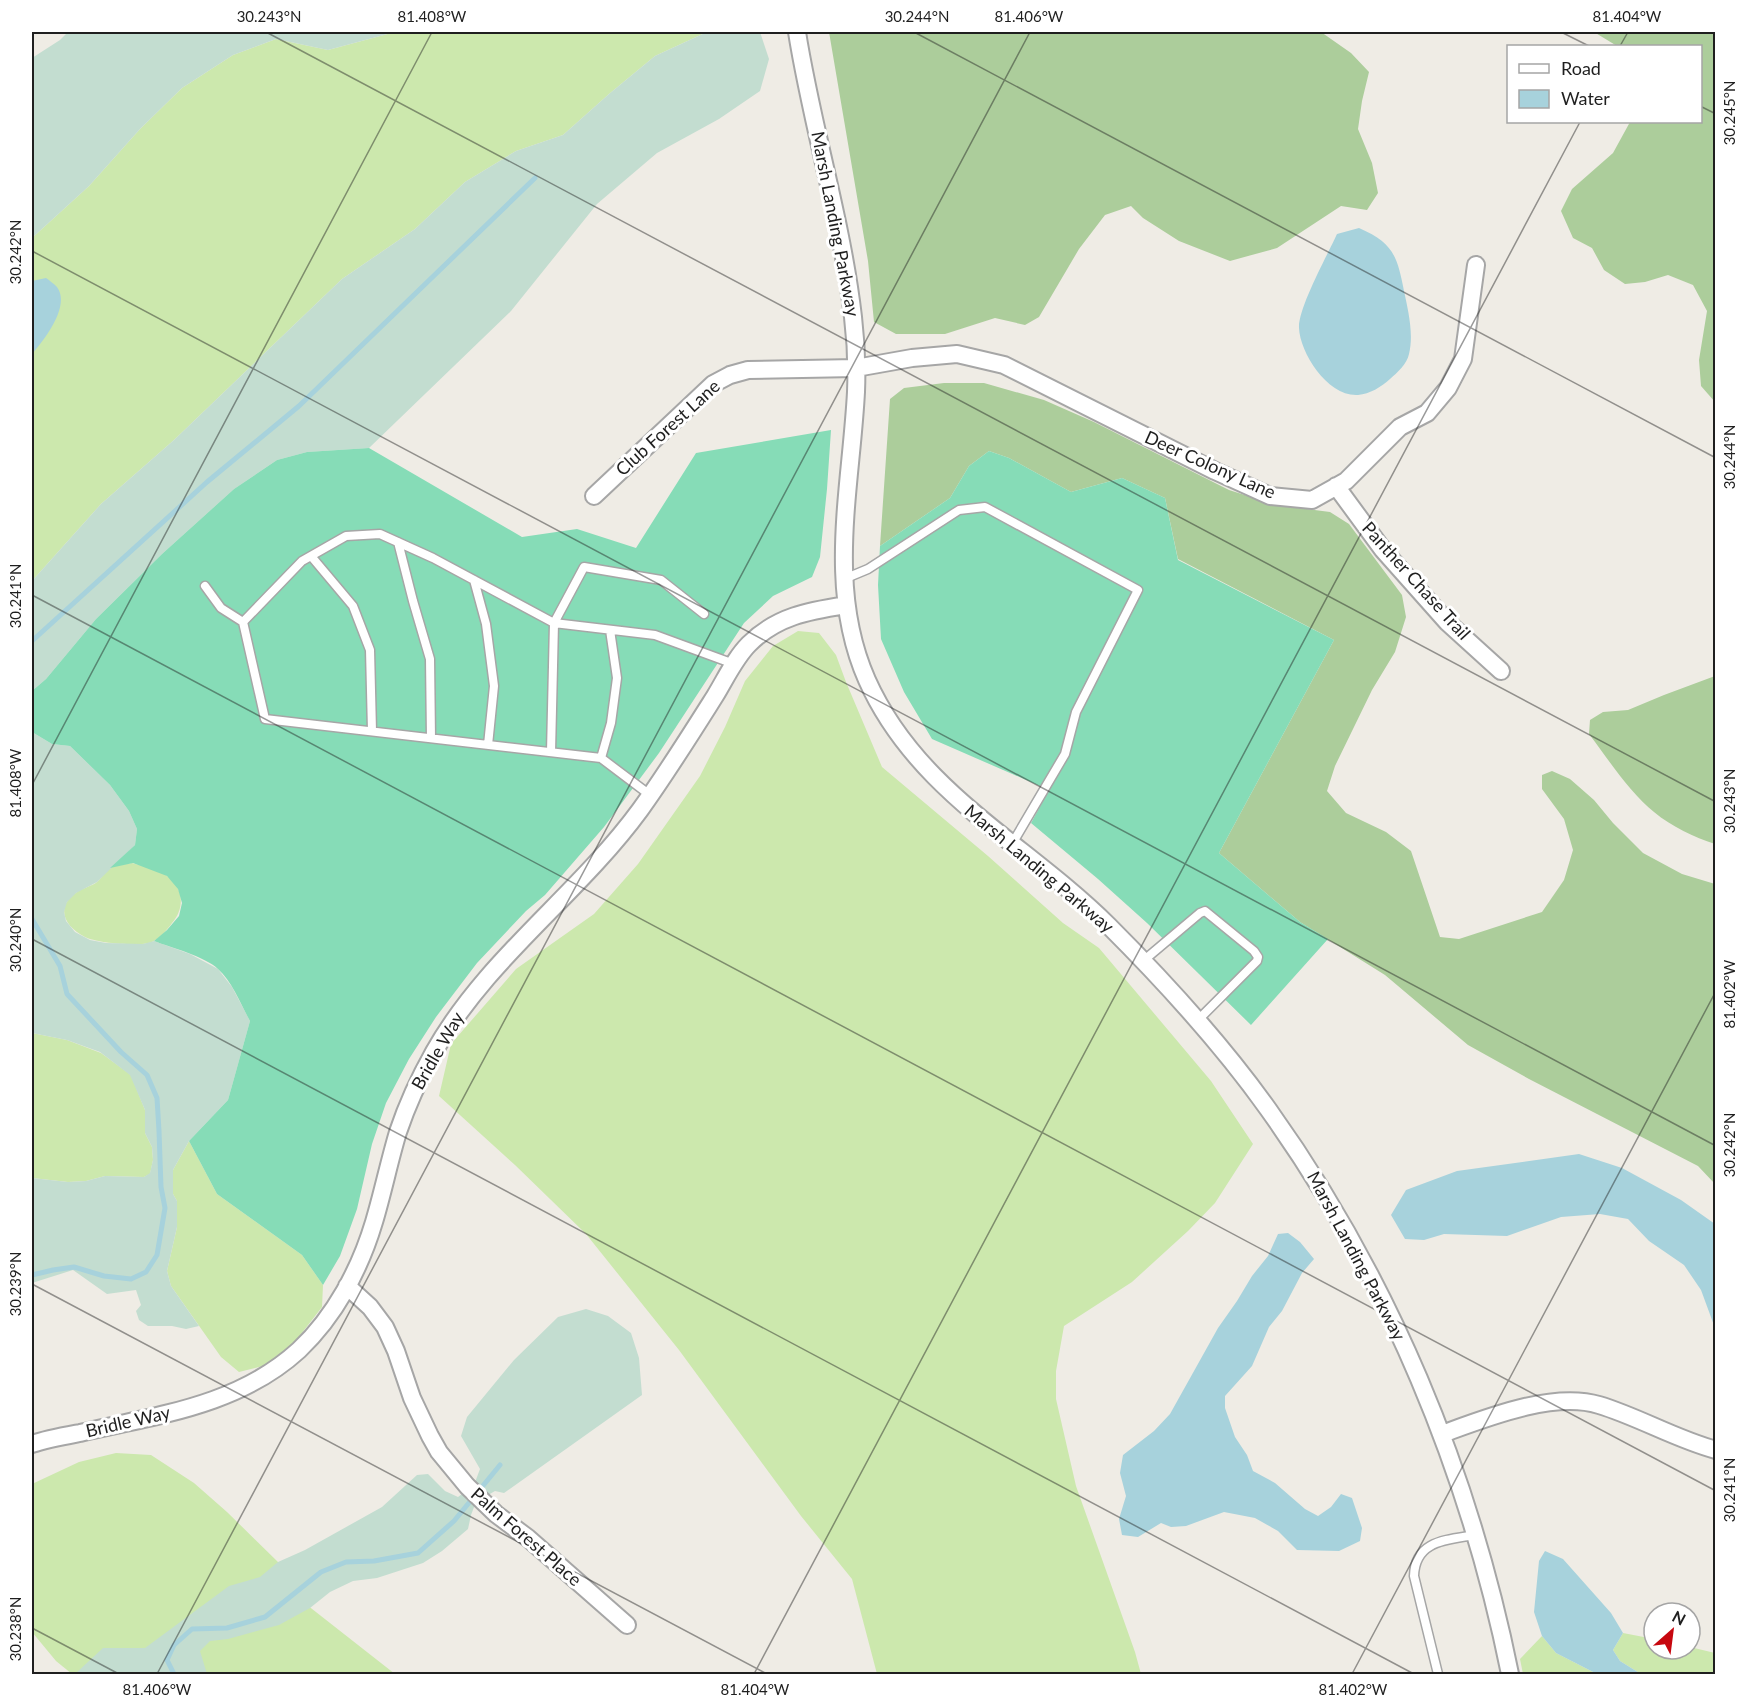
<svg xmlns="http://www.w3.org/2000/svg" width="1747" height="1706" font-family="Lato,sans-serif">
<rect width="100%" height="100%" fill="#efece5"/>
<path fill="#cce8ad" d="M395,32H707L655,56L609,94L563,135L516,151L465,182L415,229L342,279L174,440L101,504L32,581V238L89,186L140,129L182,88L233,55L276,39L328,50Z
M798,631L819,633L836,655L846,682L882,767L988,856L1063,923L1099,948L1211,1081L1253,1144L1215,1203L1188,1231L1132,1282L1064,1326L1056,1371V1399L1076,1486L1135,1652L1141,1674H877L852,1579L801,1516L679,1350L586,1234L515,1165L439,1096L451,1044L516,969L594,914L638,864L700,776L725,727L745,681L773,646Z
M132,863C143,866 158,869 167,876C184,888 185,908 172,923C167,930 160,938 152,942C141,947 96,943 85,937C65,927 54,907 77,892C83,888 92,886 97,882C102,878 105,871 110,868C116,865 126,864 132,863Z
M32,1033L67,1040L101,1053L131,1075L145,1110V1133L152,1147L153,1160L150,1174L144,1177L105,1176L86,1181L68,1182L32,1178Z
M189,1141L217,1194L302,1255L323,1285L322,1307L291,1347L263,1366L239,1372L221,1357L171,1286L167,1271L177,1227V1201L173,1194V1170Z
M116,1453L151,1455L194,1483L227,1512L278,1562L293,1594L395,1674H72L56,1661L32,1632V1484L79,1462Z
M1623,1633L1654,1639V1649H1690V1647L1715,1653V1674H1641L1620,1661L1613,1650Z
M1542,1636L1556,1653L1597,1674H1523L1520,1659Z"/>
<path fill="#accd9b" d="M829,32H1321L1351,53L1369,72L1362,101L1358,129L1372,163L1378,193L1367,210L1341,206L1277,248L1230,261L1179,241L1143,218L1131,206L1105,215L1079,249L1039,317L1025,325L995,318L945,334H896L874,322L868,261Z
M1594,32H1715V402L1701,386L1699,360L1707,311L1693,285L1668,275L1645,282L1625,284L1604,270L1592,248L1573,238L1561,211L1572,189L1613,153L1630,122H1700V46H1617Z
M944,383H984L1044,400L1094,422L1229,490L1276,505L1330,512L1349,524L1402,595L1406,617L1395,652L1372,690L1335,766L1327,791L1346,813L1386,832L1411,851L1440,937L1459,939L1542,912L1564,880L1573,850L1564,819L1542,789V775L1552,771L1570,779L1594,800L1613,823L1643,853L1682,874L1715,884V1184L1698,1166L1529,1079L1468,1045L1385,975L1300,922L1219,853L1334,640L1178,559L1165,498L1122,478L1071,492L1009,458L989,451L969,466L950,498L880,546L890,399L904,388Z
M1715,676H1716L1715,844C1694,837 1672,827 1654,812C1630,793 1608,759 1589,734L1590,720L1603,712L1628,710L1664,695Z"/>
<path fill="#c3ddd0" d="M68,32H395L328,50L276,39L233,55L182,88L140,129L89,186L32,238V58L60,40Z
M707,32H760L769,59L760,91L719,119L657,153L597,204L511,311L369,448L307,452L277,460L234,489L162,554L96,619L46,679L32,691V581L101,504L174,440L342,279L415,229L465,182L516,151L563,135L609,94L655,56Z
M32,732L52,744L70,746L110,785L129,811L137,829L135,845L97,882L76,893L67,902L64,912L66,921L75,932L90,940L106,943L143,944L154,941L190,954L218,969L232,987L250,1021L228,1100L189,1141L173,1170V1194L177,1201V1227L167,1271L171,1286L199,1326L186,1329L172,1326H148L139,1320L136,1311L141,1305L136,1290L107,1294L73,1270L32,1283V1178L68,1182L86,1181L105,1176L144,1177L150,1173L153,1160L152,1147L145,1133V1110L130,1075L100,1052L67,1040L32,1033Z
M586,1309L608,1316L631,1333L639,1358L642,1395L504,1493L495,1491L476,1502L471,1515L468,1529L442,1551L423,1563L377,1578L353,1581L330,1592L310,1608L279,1625L228,1639L210,1641L200,1651L207,1674H75L103,1648H145L229,1586L260,1577L278,1562L305,1550L382,1507L417,1475L428,1474L445,1491L458,1497L474,1485L480,1469L461,1436L467,1417L514,1360L558,1317Z"/>
<path fill="#86dcb7" d="M831,430L827,489L820,557L812,577L773,596L744,623L659,753L604,827L545,895L526,911L477,963L436,1017L409,1059L386,1103L372,1144L357,1209L340,1256L323,1285L302,1255L217,1194L189,1141L228,1100L250,1021C241,1005 232,981 218,969C204,956 172,948 154,941L167,930L179,916L182,903L178,889L167,876L133,863L110,868L135,845L137,829L129,811L110,785L70,746L52,744L32,732V691L46,679L96,619L162,554L234,489L277,460L307,452L369,448L522,537L577,529L636,548L696,453Z
M989,451L1009,458L1071,492L1122,478L1165,498L1178,560L1334,640L1219,853L1300,922L1328,939L1251,1025L1147,923L1098,879L1031,823L1049,790L932,739L904,692L881,639L878,585L880,546L950,498L969,466Z"/>
<path fill="#a7d2dc" d="M1359,228C1393,243 1397,255 1404,291C1408,310 1414,334 1409,354C1407,364 1397,373 1390,379C1381,387 1370,394 1358,395C1328,397 1300,353 1299,328C1298,308 1328,254 1337,234Z
M46,278C49,280 54,284 57,287C71,306 44,340 32,354V281Z
M1579,1154L1622,1168L1681,1200L1715,1224V1328L1701,1290L1684,1265L1649,1241L1628,1219L1600,1214L1561,1217L1507,1236L1444,1234L1424,1240L1405,1239L1391,1215L1406,1190L1457,1171Z
M1288,1233L1300,1242L1314,1259L1302,1273L1282,1311L1269,1327L1252,1366L1225,1396V1408L1235,1437L1247,1455L1253,1471L1275,1483L1305,1509L1318,1516L1331,1507L1341,1494L1352,1498L1362,1528L1360,1541L1339,1551L1297,1550L1278,1531L1255,1518L1224,1512L1186,1526L1171,1527L1161,1523L1138,1537L1122,1535L1119,1519L1126,1496L1120,1473L1123,1455L1154,1431L1170,1414L1218,1328L1237,1301L1252,1276L1268,1256L1278,1234Z
M1545,1551L1563,1559L1611,1613L1623,1633L1613,1650L1620,1661L1641,1674H1597L1556,1653L1542,1636L1534,1612L1539,1561Z"/>
<g fill="none" stroke-linecap="round" stroke-linejoin="round">
<path stroke="#a7d2dc" stroke-width="5" d="M32,641L207,482L299,406L535,178
M32,919L60,966L67,994L121,1052L147,1075L157,1098L159,1131L161,1187L165,1208L157,1255L146,1272L131,1279L104,1276L74,1267L53,1270L32,1275
M174,1674L167,1660L174,1645L192,1629L227,1628L265,1617L321,1572L346,1562L374,1561L418,1553L454,1521L500,1465"/>
<defs>
<path id="lane" d="M398,542L413,601L430,659L431,738
M311,556L353,606L370,650L372,731
M844,579L868,569L959,510L985,507L1138,590L1076,712L1065,754L1012,844
M474,580L486,624L494,686L488,745
M205,586L221,608L243,622L265,719L601,758L650,795
M243,622L302,561L346,536L380,534L433,558L554,623L655,635L734,664
M551,752L554,623L584,567L661,580L704,614
M601,758L611,723L617,678L610,630
M1143,961L1200,913L1205,911L1254,951L1258,957L1257,961L1197,1021
M1438,1674L1414,1576C1415,1540 1447,1540 1475,1535"/>
<path id="street" d="M797,32C812,127 842,221 853,317C856,342 857,368 856,392C851,488 826,588 867,680C917,792 1024,842 1108,925C1165,982 1221,1043 1268,1109C1389,1278 1469,1471 1510,1674
M1336,486L1383,550L1447,622L1501,671
M594,496L713,384L730,375L748,370L856,368L912,358L957,354L1004,365L1215,471L1270,496L1312,500L1346,481L1400,427L1427,413L1448,388L1463,359L1476,265
M347,1286L370,1307L385,1327L396,1351L412,1398L430,1436L439,1452L467,1486L496,1514L528,1538L627,1625
M1442,1434C1486,1418 1553,1391 1599,1405C1639,1417 1675,1439 1716,1450
M32,1444C47,1439 64,1436 80,1433C157,1415 238,1406 299,1350C335,1316 360,1269 374,1222C383,1192 389,1162 398,1132C407,1105 420,1077 434,1052C486,959 577,896 640,810C666,774 691,734 715,696C726,678 735,658 749,644C777,616 809,611 846,605"/>
</defs>
<use href="#lane" stroke="#a6a6a6" stroke-width="11"/>
<use href="#street" stroke="#a6a6a6" stroke-width="20"/>
<use href="#lane" stroke="#fff" stroke-width="8"/>
<use href="#street" stroke="#fff" stroke-width="16"/>
</g>
<path fill="none" stroke="#1f1f1f" stroke-width="1.5" stroke-opacity="0.45" d="M266,32L1716,802M914,32L1716,458M1561,32L1589,46M1620,46L1628,32M1700,106L1716,114M32,251L1716,1146M32,595L1716,1491M32,785L432,32M32,939L1414,1674M32,1284L767,1674M32,1628L119,1674M157,1674L1030,32M754,1674L1580,122M1352,1674L1716,991"/>
<g text-anchor="middle" stroke-width="6" stroke-linejoin="round" paint-order="stroke">
<g font-size="18" fill="#1f1f1f" stroke="#fff">
<text transform="translate(835 224) rotate(79)" y="6">Marsh Landing Parkway</text>
<text transform="translate(668 428) rotate(-42)" y="6">Club Forest Lane</text>
<text transform="translate(1210 465) rotate(24)" y="6">Deer Colony Lane</text>
<text transform="translate(1416 581) rotate(48)" y="6">Panther Chase Trail</text>
<text transform="translate(1039 869) rotate(40)" y="6">Marsh Landing Parkway</text>
<text transform="translate(438 1051) rotate(-60)" y="6">Bridle Way</text>
<text transform="translate(1356 1256) rotate(62)" y="6">Marsh Landing Parkway</text>
<text transform="translate(128 1422) rotate(-13)" y="6">Bridle Way</text>
<text transform="translate(526 1537) rotate(41)" y="6">Palm Forest Place</text>
</g>
</g>
<rect width="1747" height="1706" fill="none" stroke="#ffffff" stroke-width="66"/>
<rect x="1507" y="45" width="195" height="78" fill="#ffffff" stroke="#a5a5a5" stroke-width="1.5"/>
<rect x="1519" y="64" width="30" height="9" fill="#ffffff" stroke="#a5a5a5" stroke-width="1.5"/>
<text x="1561" y="75" font-size="18" fill="#1f1f1f">Road</text>
<rect x="1519" y="90" width="30" height="18" fill="#a7d2dc" stroke="#a5a5a5" stroke-width="1.5"/>
<text x="1561" y="105" font-size="18" fill="#1f1f1f">Water</text>
<g transform="translate(1672 1631) rotate(28)"><circle r="28" fill="#ffffff" stroke="#a5a5a5" stroke-width="1.5"/>
<path d="M0-4.5L10 22L0 15L-10 22Z" fill="#c7070f"/>
<text y="-9" font-size="16" font-weight="bold" text-anchor="middle" fill="#1f1f1f">N</text>
</g>
<rect x="33" y="33" width="1681" height="1640" fill="none" stroke="#1f1f1f" stroke-width="2"/>
<g font-size="15" text-anchor="middle" fill="#1f1f1f">
<text x="269" y="22">30.243°N</text>
<text x="432" y="22">81.408°W</text>
<text x="917" y="22">30.244°N</text>
<text x="1029" y="22">81.406°W</text>
<text x="1627" y="22">81.404°W</text>
<text transform="translate(1730 113) rotate(-90)" y="5">30.245°N</text>
<text transform="translate(16 252) rotate(-90)" y="5">30.242°N</text>
<text transform="translate(1730 457) rotate(-90)" y="5">30.244°N</text>
<text transform="translate(16 596) rotate(-90)" y="5">30.241°N</text>
<text transform="translate(16 783) rotate(-90)" y="5">81.408°W</text>
<text transform="translate(1730 801) rotate(-90)" y="5">30.243°N</text>
<text transform="translate(16 940) rotate(-90)" y="5">30.240°N</text>
<text transform="translate(1730 994) rotate(-90)" y="5">81.402°W</text>
<text transform="translate(1730 1145) rotate(-90)" y="5">30.242°N</text>
<text transform="translate(16 1284) rotate(-90)" y="5">30.239°N</text>
<text transform="translate(1730 1490) rotate(-90)" y="5">30.241°N</text>
<text transform="translate(16 1629) rotate(-90)" y="5">30.238°N</text>
<text x="157" y="1695">81.406°W</text>
<text x="755" y="1695">81.404°W</text>
<text x="1353" y="1695">81.402°W</text>
</g>
</svg>
